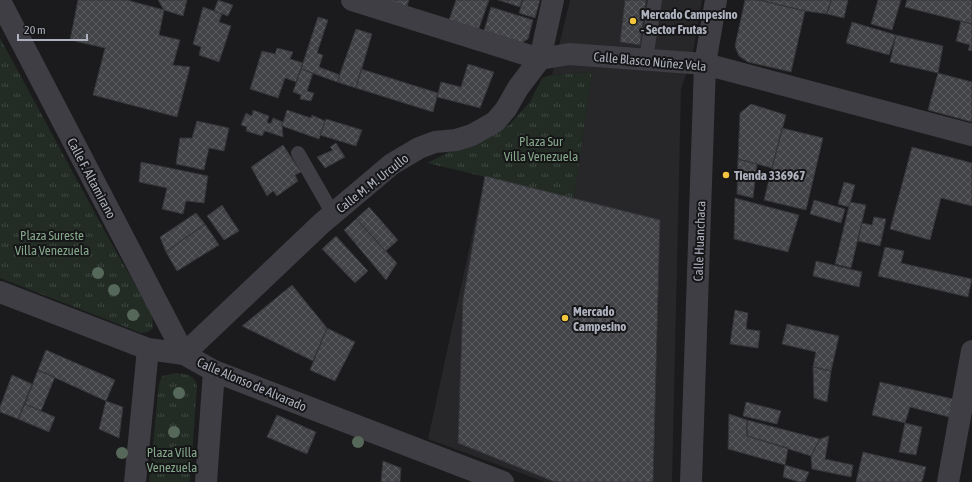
<svg xmlns="http://www.w3.org/2000/svg" width="972" height="482" font-family="'Asap Condensed',sans-serif">
<defs>
<pattern id="park-tufts" width="24" height="20" patternUnits="userSpaceOnUse"><rect width="24" height="20" fill="#222c24"/><path d="M3 7l-1-3M5 7V3M7 7l1-3M15 17l-1-3M17 17v-4M19 17l1-3" fill="none" stroke="#3f4842"/></pattern>
<pattern id="building-cross-hatch" width="8" height="8" patternUnits="userSpaceOnUse"><rect width="8" height="8" fill="#424347"/><path d="M0 0l8 8M0 8l8-8" fill="none" stroke="#5b5c60"/></pattern>
</defs>
<rect width="100%" height="100%" fill="#1b1b1d"/>
<path fill="#27272a" d="M570,0H702L692,57L681,89L672,482H545L428,439L485,176L574,198L592,72L552,75Z"/>
<path fill="url(#park-tufts)" d="M0,38L109,239L152,314L153,328L148,332L141,333L0,278Z
M592,72L574,198L427,163L453,150L478,143L509,125L530,102L542,78L552,75Z
M176,373C186,374 196,375 197,387L190,482H149L159,384L162,376Z"/>
<path fill="url(#building-cross-hatch)" stroke="#353539" d="M78,0H127L164,10L159,35L180,40L173,65L190,67L177,117L93,95L105,48L70,40Z
M158,0H187L183,16L164,10Z
M218,0L233,5L228,16L214,11Z
M375,0H409L405,12Z
M456,0H489L478,31L449,20Z
M498,0H522L520,7Z
M523,0H540L535,18L519,13Z
M625,0H646L640,45L620,42Z
M745,0H759L805,11L791,72L748,62L739,56L735,46Z
M759,0H831L827,14L805,11Z
M831,0H848L844,18L827,14Z
M878,0H901L892,30L871,24Z
M907,0H972V24L905,7Z
M203,7L222,14L219,22L231,26L219,62L199,55L201,47L193,44Z
M491,7L533,20L528,39L518,45L483,34Z
M318,17L328,20L317,53L323,55L319,67L340,75L337,82L301,69Z
M961,21L972,24V51L968,50L970,45L956,41Z
M852,22L896,35L889,55L846,43Z
M356,29L372,34L356,88L337,82Z
M896,35L943,46L938,73L890,62Z
M277,48L293,52L290,59L303,63L296,82L285,78L278,98L250,89L262,51L275,54Z
M468,64L494,72L480,108L437,97L441,82L461,87Z
M301,69L313,73L307,91L314,93L311,101L300,99L301,95L293,92Z
M361,69L438,93L433,112L356,88Z
M938,73L972,82V122L928,110Z
M751,104L786,115L772,168L738,159L740,113Z
M253,110L269,116L267,123H271L273,118L283,122L282,126L283,137L265,131L262,136L246,131L247,127L241,125L246,113L252,116Z
M287,110L311,118L312,115L325,121L319,139L282,126Z
M326,119L362,130L356,146L320,135Z
M197,121L229,128L224,151L209,148L204,170L176,164L180,138H192Z
M782,128L823,138L806,210L764,200Z
M336,143L345,157L325,168L317,157L333,150L330,147Z
M283,145L301,172L295,175L298,181L277,196L273,191L267,196L251,167Z
M912,147L972,163V206L941,198L930,240L890,229Z
M738,159L757,164L753,198L737,194Z
M141,162L208,176L204,203L186,201L183,214L162,209L167,188L139,182Z
M485,176L660,220L653,482H555L458,443L463,299Z
M844,182L855,185L849,207L838,204Z
M735,198L799,215L788,252L734,239Z
M814,200L845,209L841,223L810,214Z
M850,202L866,205L851,268L835,264Z
M222,205L239,231L224,240L207,216Z
M369,207L398,240L386,251L356,219Z
M196,213L205,224L166,252L160,237Z
M874,217L886,219L880,246L858,241L862,223L872,225Z
M356,219L397,263L386,280L344,230Z
M205,224L219,245L177,271L166,252Z
M336,236L368,271L355,283L322,249Z
M885,247L904,251L901,263L972,279L968,297L878,276Z
M816,261L862,272L859,287L813,276Z
M292,285L327,328L313,361L242,326Z
M735,310L748,313L746,329L760,331L758,348L730,344Z
M787,324L839,336L831,371L813,367L816,352L782,344Z
M327,328L355,342L335,381L310,370Z
M46,350L115,380L106,401L38,370Z
M813,367L831,371L827,402L814,398Z
M38,370L55,377L41,411L25,404Z
M12,375L32,384L18,419L0,412V407Z
M880,382L953,399L949,417L910,407L905,423L872,415Z
M106,401L123,407L119,438L99,429Z
M746,402L781,411L777,424L743,416Z
M25,404L55,417L49,432L18,419Z
M729,414L747,420V436L788,448L785,465L728,449Z
M277,415L316,432L307,454L267,437Z
M747,420L820,439L811,456L747,436Z
M905,423L922,427L916,455L899,452Z
M829,436L825,459L853,465L851,477L812,469L811,456L820,439Z
M863,452L926,467L922,482H856Z
M383,461L401,468L400,482H381Z
M785,465L809,472L805,482H799L783,477Z"/>
<g fill="none" stroke-linecap="round" stroke-linejoin="round">
<path stroke="#3e3e44" stroke-width="14" d="M646,59L655,0
M298,153L333,214"/>
<path stroke="#3e3e44" stroke-width="22" d="M352,0L540,59L569,54L705,64L972,135
M0,1L184,354
M0,292L148,349L184,354L214,371L503,482
M184,354L322,223L392,164L419,148L435,142L456,140L472,135L495,122L506,109L518,88L540,59L553,0
M135,482L148,349
M206,482L214,371
M691,482L705,64L716,0
M948,482L972,351"/>
</g>
<g fill="#556859">
<circle cx="98" cy="273" r="6"/>
<circle cx="114" cy="290" r="6"/>
<circle cx="133" cy="315" r="6"/>
<circle cx="179" cy="393" r="6"/>
<circle cx="174" cy="432" r="6"/>
<circle cx="358" cy="442" r="6"/>
<circle cx="122" cy="453" r="6"/>
</g>
<g fill="#f3c63d" stroke="#161618" stroke-width="1.5">
<circle cx="633" cy="21" r="4"/>
<circle cx="726" cy="175" r="4"/>
<circle cx="565" cy="318" r="4"/>
</g>
<g text-anchor="middle" stroke-width="4" stroke-linejoin="round" paint-order="stroke">
<g font-size="13" font-weight="bold" fill="#adb1bd" stroke="#161618" text-anchor="start">
<text x="641" y="19">Mercado Campesino<tspan x="641" dy="15">- Sector Frutas</tspan></text>
<text x="734" y="180">Tienda 336967</text>
<text x="573" y="316">Mercado<tspan x="573" dy="15">Campesino</tspan></text>
</g>
<g font-size="13" fill="#adb1bd" stroke="#161618">
<text transform="translate(650 61) rotate(5)" y="5">Calle Blasco Núñez Vela</text>
<text transform="translate(92 178) rotate(62)" y="5">Calle F. Altamirano</text>
<text transform="translate(372 183) rotate(-38)" y="5">Calle M. M. Urcullo</text>
<text transform="translate(699 241) rotate(-88)" y="5">Calle Huanchaca</text>
<text transform="translate(252 384) rotate(23)" y="5">Calle Alonso de Alvarado</text>
</g>
<g font-size="13" fill="#85a78a" stroke="#161618">
<text x="541" y="146">Plaza Sur<tspan x="541" dy="15">Villa Venezuela</tspan></text>
<text x="52" y="240">Plaza Sureste<tspan x="52" dy="15">Villa Venezuela</tspan></text>
<text x="172" y="457">Plaza Villa<tspan x="172" dy="15">Venezuela</tspan></text>
</g>
</g>
<path d="M18 34v6h69v-6" fill="none" stroke="#adb1bd" stroke-width="2"/>
<text x="24" y="34" font-size="12" fill="#adb1bd" stroke="#161618" stroke-width="3" paint-order="stroke">20 m</text>
</svg>
